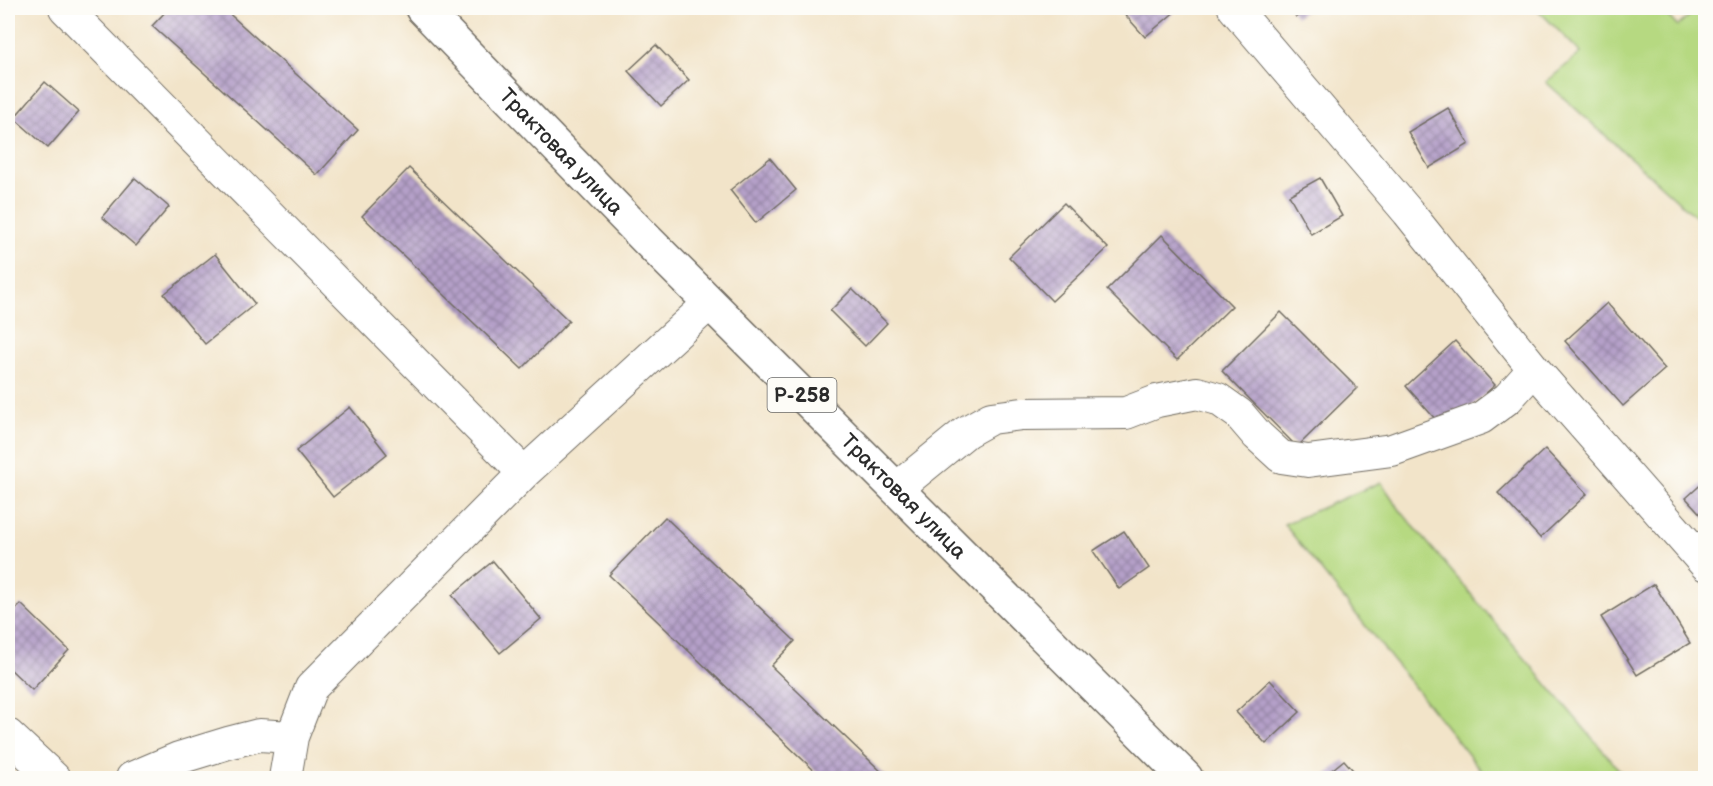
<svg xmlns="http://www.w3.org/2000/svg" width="1713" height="786" font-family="'Balsamiq Sans',sans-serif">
<defs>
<pattern id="building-cross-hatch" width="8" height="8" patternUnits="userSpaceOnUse" patternTransform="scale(1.5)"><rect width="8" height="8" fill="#b5a0c9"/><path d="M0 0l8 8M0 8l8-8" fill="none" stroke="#9383a3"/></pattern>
</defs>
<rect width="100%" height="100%" fill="#fdfcf7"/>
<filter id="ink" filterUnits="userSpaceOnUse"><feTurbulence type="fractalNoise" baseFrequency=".0167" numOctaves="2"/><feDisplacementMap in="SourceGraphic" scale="12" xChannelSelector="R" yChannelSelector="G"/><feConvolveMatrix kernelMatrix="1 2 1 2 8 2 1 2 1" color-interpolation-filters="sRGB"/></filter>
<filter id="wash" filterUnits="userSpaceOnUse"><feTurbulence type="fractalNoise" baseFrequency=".008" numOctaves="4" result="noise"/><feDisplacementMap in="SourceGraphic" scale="24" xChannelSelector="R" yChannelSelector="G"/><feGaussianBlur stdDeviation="1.35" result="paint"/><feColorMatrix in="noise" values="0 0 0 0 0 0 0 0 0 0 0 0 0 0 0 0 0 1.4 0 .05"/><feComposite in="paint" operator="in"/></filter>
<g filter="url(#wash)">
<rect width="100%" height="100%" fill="#f2e4c9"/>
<path fill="#b6d981" stroke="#708256" stroke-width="1.5" d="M1536,8H1659L1678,26L1698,8H1705V225L1546,82L1581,53Z
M1381,482L1400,510L1626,778H1487L1284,524Z"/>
<g id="blocks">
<path fill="url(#building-cross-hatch)" d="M169,8H223L358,130L317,175L152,26Z
M1119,8H1175L1177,10L1145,37Z
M1290,8H1310L1296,17Z
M656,45L689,80L661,106L628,71Z
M45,82L79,112L48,148L14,118Z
M1448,108L1469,144L1429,168L1408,132Z
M770,158L796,190L756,223L730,190Z
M409,168L569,321L522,369L362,216Z
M135,178L169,207L136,246L102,217Z
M1320,178L1342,216L1311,234L1289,195Z
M1064,203L1108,248L1052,301L1009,257Z
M1162,235L1232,306L1177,360L1107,290Z
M215,254L255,304L205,344L164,294Z
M852,289L887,323L865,346L830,311Z
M1607,303L1665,369L1623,406L1565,341Z
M1281,312L1357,388L1297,447L1222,371Z
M1455,341L1495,385L1445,430L1406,386Z
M350,407L387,454L333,497L296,451Z
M1545,449L1587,494L1540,538L1498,493Z
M1706,480V520L1686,498Z
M665,517L795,641L771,666L888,778H822L609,575Z
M1124,531L1149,568L1119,589L1093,551Z
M493,561L541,619L500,653L452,595Z
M1654,584L1690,643L1637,675L1601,617Z
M21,604L69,650L32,690L8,667V618Z
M1270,680L1300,712L1266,744L1236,712Z
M1344,760L1360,778H1322Z"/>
</g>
</g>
<g filter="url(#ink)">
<use href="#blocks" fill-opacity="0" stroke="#716c62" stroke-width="1.5"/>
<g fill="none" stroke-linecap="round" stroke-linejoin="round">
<defs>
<path id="minor" d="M65,8L524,473
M1234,8L1408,212L1534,369L1706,565
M896,489L966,432L991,418L1022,414L1126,413L1157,401L1197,393L1218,399L1239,414L1257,435L1281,457L1308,461L1392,450L1481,418L1508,398L1534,369
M8,735L54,778
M132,778L179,758L228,743L259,735L292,737
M285,778L292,737L311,688L524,473L710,303"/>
<g id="highway">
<path id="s1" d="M422,8L647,240L1186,778"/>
</g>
</defs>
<use href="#minor" stroke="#716c62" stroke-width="34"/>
<use href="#highway" stroke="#716c62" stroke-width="36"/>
<use href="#minor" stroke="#fff" stroke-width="32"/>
<use href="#highway" stroke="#fff" stroke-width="33"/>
</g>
</g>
<g text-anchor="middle" stroke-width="4.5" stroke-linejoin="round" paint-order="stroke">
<rect fill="#fdfcf7" stroke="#6a6a68" stroke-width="1.5" x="767.5" y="378" width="69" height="34" rx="4.5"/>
<g font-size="20" font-weight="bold" fill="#2b2b2b">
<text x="802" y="402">Р-258</text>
</g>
<g font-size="21" fill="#2b2b2b" stroke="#fdfcf7">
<text dy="7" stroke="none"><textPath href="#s1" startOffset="200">Трактовая улица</textPath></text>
<text dy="7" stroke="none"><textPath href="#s1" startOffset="686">Трактовая улица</textPath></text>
</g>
</g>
<rect width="1713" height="786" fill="none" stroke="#fdfcf7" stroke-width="30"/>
</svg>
